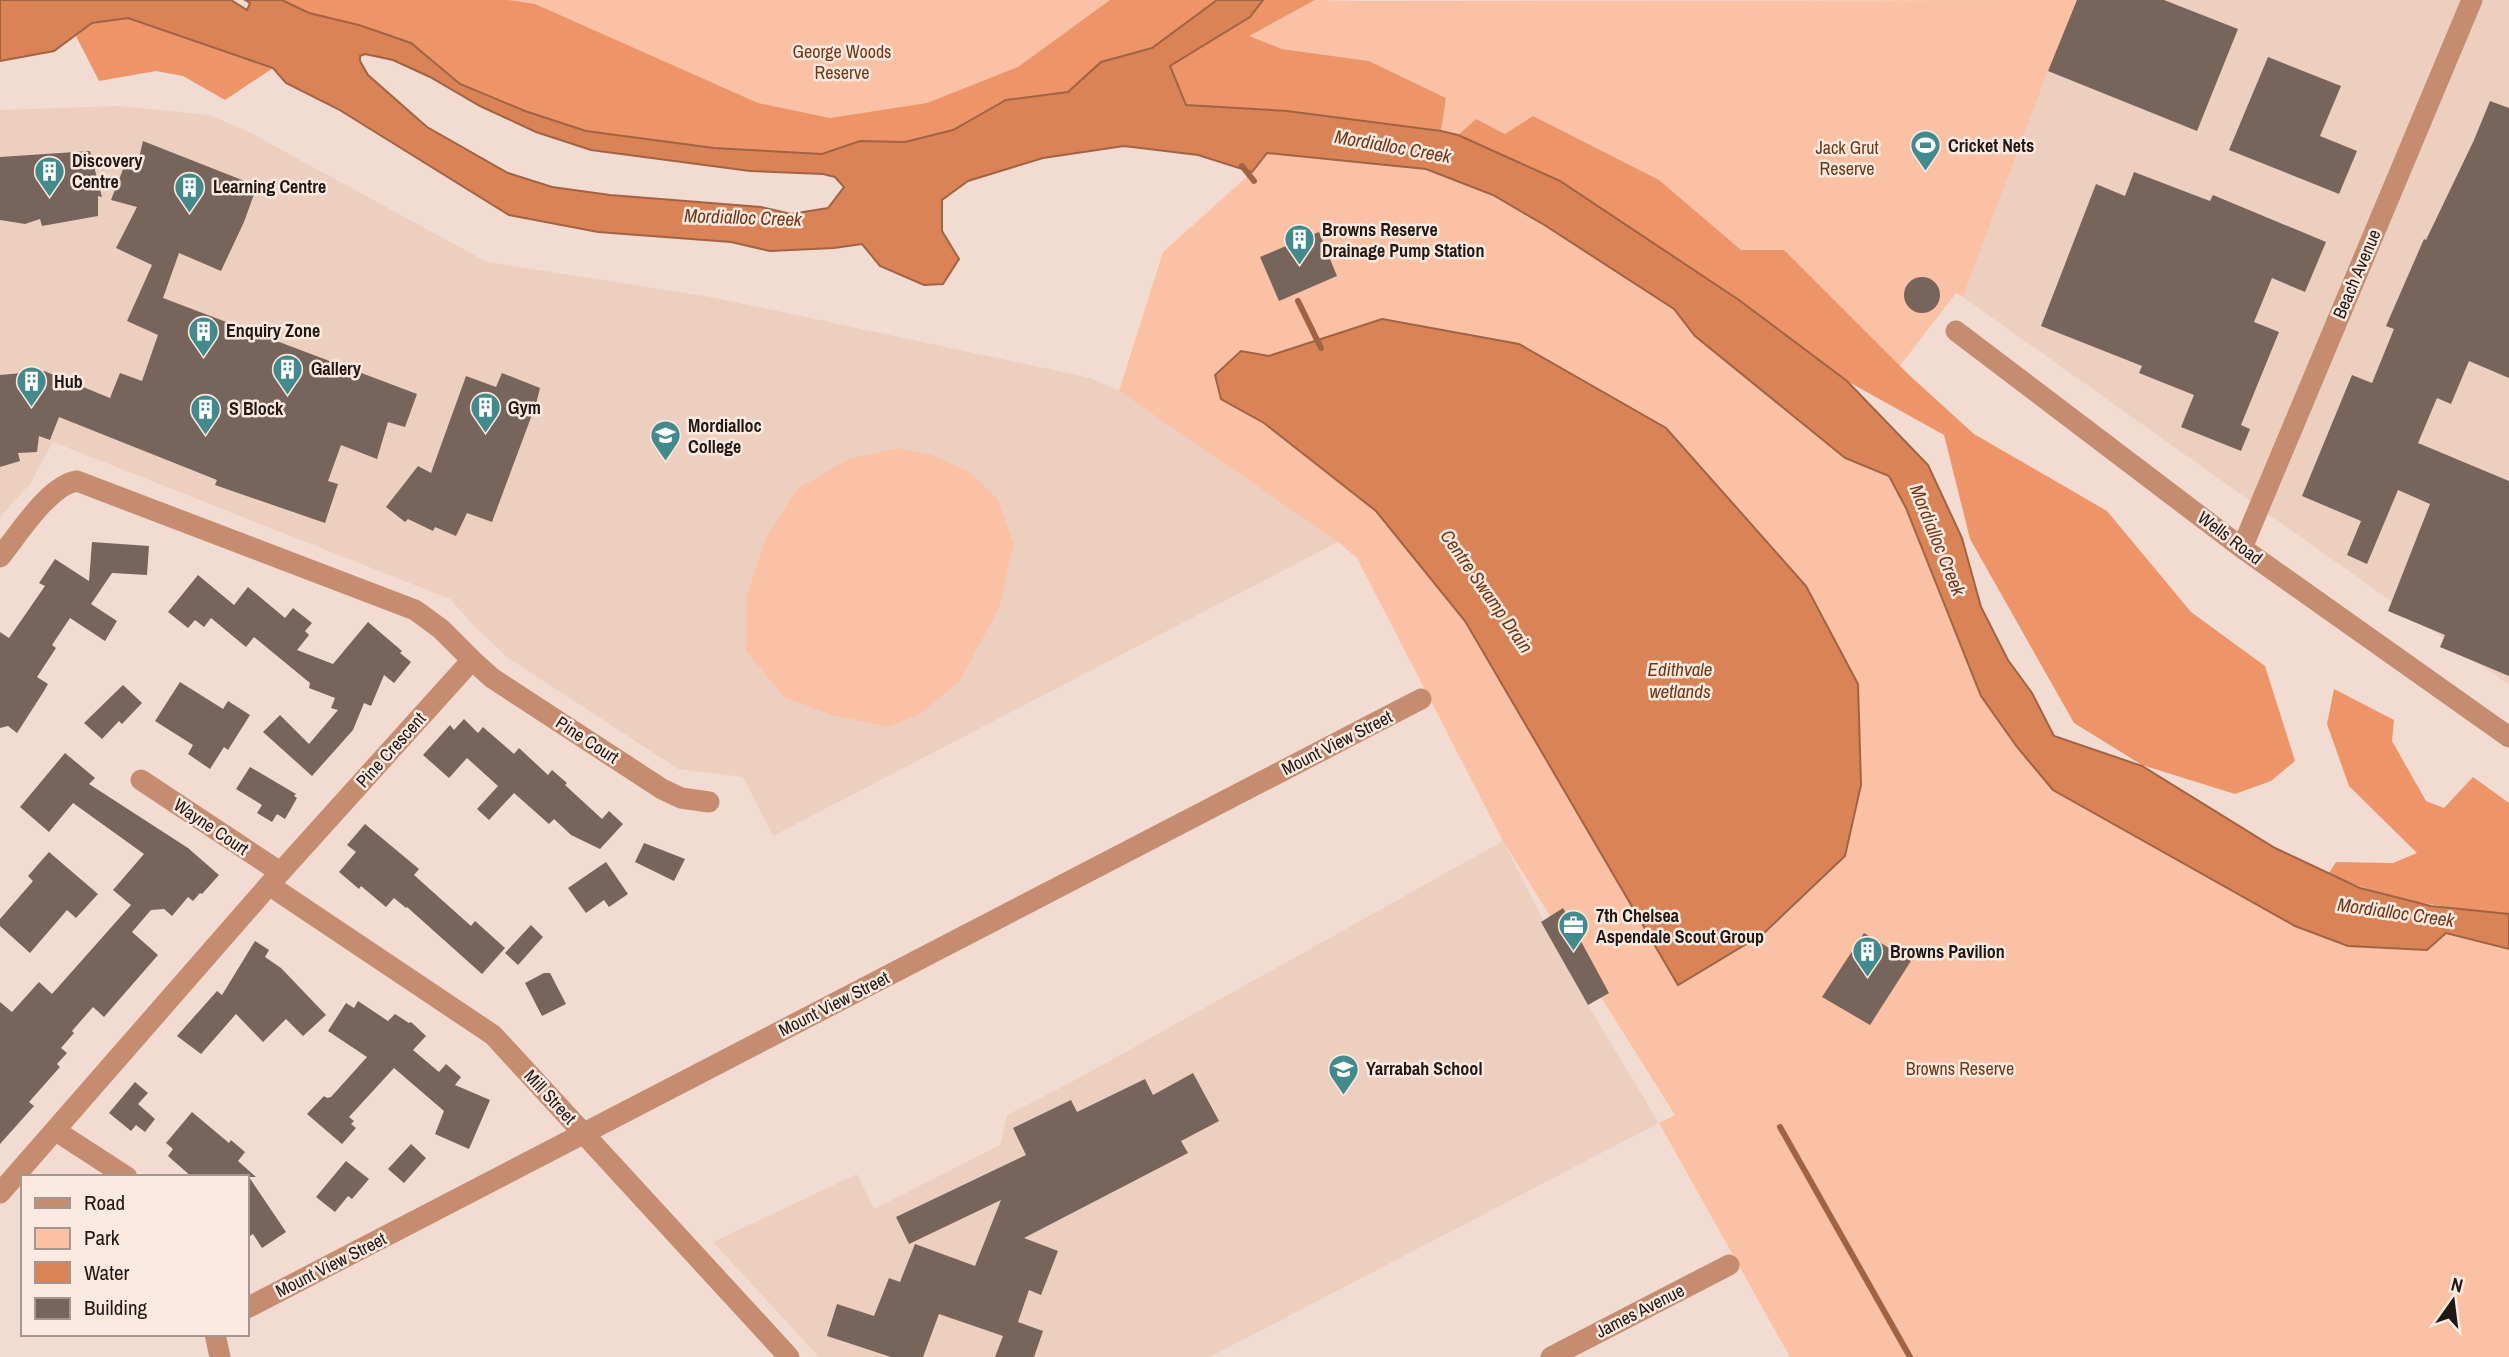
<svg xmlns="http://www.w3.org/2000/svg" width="2509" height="1357" font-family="'Archivo Narrow',sans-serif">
<rect width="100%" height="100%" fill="#f2dcd1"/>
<path fill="#edcfc0" d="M2078,0H2509V685L1963,297L2048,71Z
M119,106L209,115L249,132L487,262L711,297L1091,378L1119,391L1338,542L773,836L743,777L678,769L507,657L474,626L450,599L53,442L30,484L0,517V110Z
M1503,841L1576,985L1659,1123L1210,1357H819L713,1242L857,1174L874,1209L1000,1145L1007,1115L1079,1078Z"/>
<path fill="#fbc1a5" d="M366,0H1161L1079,58L863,126L697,121Z
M1315,0L1360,1L2078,0L2048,71L1963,297L1956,293L1889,380L1505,134L1476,119L1458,135L1441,131L1446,98L1369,61L1282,49L1248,36Z
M1266,153L1426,169L1493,195L1546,226L1674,309L1695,336L1845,458L1889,476L1906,508L1939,589L2053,790L2295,926L2348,946L2427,950L2446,933L2509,949V1357H1790L1659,1123L1675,1115L1503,841L1357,558L1338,542L1119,391L1163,252L1252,172Z
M897,448L932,455L968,471L998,499L1014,544L999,608L960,681L920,714L888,727L832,715L784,697L746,651V597L766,537L797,489L849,459Z"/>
<path fill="#ed9569" d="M282,0H508L535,4L758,103L830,118L927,103L1018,67L1110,0H1217L1152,48L1101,62L1068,92L1006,100L953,130L905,142L860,141L822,154L714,148L586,131L525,111L460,84L411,43L359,25L309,13Z
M1263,0H1315L1249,36L1282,49L1369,61L1446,98L1441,131L1287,111L1186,105L1170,66L1250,17Z
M128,18L273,68L225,100L183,76L156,71L99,81L76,36L92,23Z
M1533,116L1659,180L1741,250H1784L1908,374L1974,434L2107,511L2191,612L2265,666L2295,761L2271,781L2235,794L2142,765L2074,723L1970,539L1944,435L1847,381L1739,300L1560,181L1458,135L1476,119L1505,134Z
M2334,689L2394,720L2392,741L2426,801L2444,808L2473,777L2509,803V914C2444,907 2388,902 2329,873L2336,862L2393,863L2417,853L2349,786L2327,724Z"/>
<path fill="#d98357" stroke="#a26343" stroke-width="2" fill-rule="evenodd" d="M0,0H231L247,10L250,3L245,0H282L309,13L359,25L411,43L460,84L525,111L586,131L714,148L822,154L860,141L905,142L953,130L1006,100L1068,92L1101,62L1152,48L1217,0H1263L1250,17L1170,66L1186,105L1287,111L1441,131L1458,135L1560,181L1739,300L1847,381L1928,465L1962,538L1981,607L2008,660L2032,693L2054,736L2142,766L2275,848L2360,888L2431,906L2509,914V949L2446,933L2427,950L2348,946L2295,926L2053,790L2017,747L1981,696L1906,508L1889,476L1845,458L1695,336L1674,309L1546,226L1493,195L1426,169L1267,153L1252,172L1198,155L1124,146L1043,158L968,181L942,200V231L959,259L943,284L924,285L880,266L862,244L834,248L770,251L731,242L598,232L509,215L338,109L286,83L273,68L128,18L92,23L54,51L0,61ZM365,54L393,60L430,77L480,106L536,132L591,150L750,171L823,174L835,177L844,187L828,208L791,214L761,207L610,195L552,187L508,173L427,127L368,75L360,61V56Z
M1382,319L1519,344L1666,428L1806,586L1858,684L1861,785L1845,856L1763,934L1678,985L1465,621L1376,511L1264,423L1221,399L1215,375L1241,351L1269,356Z"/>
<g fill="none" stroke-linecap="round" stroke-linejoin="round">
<path stroke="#a26343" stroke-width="6" d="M1242,166L1254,181
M1298,301L1321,348
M1780,1127L1910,1357"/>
</g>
<path fill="#77645b" d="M2077,0H2164L2238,29L2197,131L2048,71Z
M2268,57L2341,86L2320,136L2357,151L2339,194L2229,150Z
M2490,101L2509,108V378L2469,361L2451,404L2437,398L2418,443L2509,481V676L2440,647L2445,635L2388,611L2430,504L2398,490L2367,564L2347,555L2361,521L2302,496L2352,375L2372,383L2394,329L2386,326L2424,239L2426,240L2474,140Z
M143,141L257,186L244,222L221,271L179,253L163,298L417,394L405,427L388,422L377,459L341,445L328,481L338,484L325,523L215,485L217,480L59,417L50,440L39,436L37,452L18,453L20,461L0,467V375L44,371L110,398L120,373L142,381L158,335L127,321L152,265L116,248L137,207L111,200L127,159L138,162Z
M90,151L102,197L98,196V216L42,226L40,219L25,224L0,220V157Z
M2134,172L2210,201L2213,195L2326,242L2305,292L2272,278L2254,322L2279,332L2241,425L2250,429L2241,451L2181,427L2194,395L2139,373L2142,366L2041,326L2096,184L2125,196Z
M1319,232L1337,276L1279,301L1260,257Z
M1904 295a18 18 0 1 1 36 0a18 18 0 1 1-36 0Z
M502,373L540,388L536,404L492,522L467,513L456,536L435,527L433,531L408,519L405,522L386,507L418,466L431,473L466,376L496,387Z
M92,542L149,546L147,575L112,573L91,604L117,621L105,641L70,618L52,645L56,648L37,677L48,684L44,691L17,733L8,726L0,728V632L9,638L45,586L39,583L55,559L89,581Z
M198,575L234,605L248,587L285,618L293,608L312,623L305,631L309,635L297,650L333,664L368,622L402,651L400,653L411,662L394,683L384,675L371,706L364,703L353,730L312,776L263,732L280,715L309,744L338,710L331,708L335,698L309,688L310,683L254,637L246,647L211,618L204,627L195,620L188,628L168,612Z
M180,682L223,709L228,701L250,715L228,750L224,747L210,769L188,754L193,745L155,721Z
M123,685L142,703L122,724L119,721L102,739L84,723Z
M464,719L478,733L483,727L514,754L519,748L548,775L552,770L567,783L565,785L602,819L609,811L623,824L600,849L571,835L554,819L549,824L514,793L489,820L477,809L498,786L467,758L449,778L423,755L450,725L454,730Z
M65,753L95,778L89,784L188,848L219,875L202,894L200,893L193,901L188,897L172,916L164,909L151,910L132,932L158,955L104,1017L93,1007L72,1031L74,1033L61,1048L67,1053L57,1064L60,1067L29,1102L34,1106L0,1144V1002L12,1012L39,982L52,994L131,905L113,890L144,854L73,803L49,832L20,807Z
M250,767L296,794L294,796L297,798L285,819L277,814L272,822L257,813L262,805L236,789Z
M365,824L419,869L414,875L471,926L475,921L505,948L482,974L407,907L406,908L394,898L386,907L361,886L359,889L339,872L356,852L347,845Z
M644,843L685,859L674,881L635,862Z
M49,852L98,894L76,918L67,910L30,953L0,926V919L33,881L28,876Z
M606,862L628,894L609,907L604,900L586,913L568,888Z
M1563,908L1609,993L1588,1005L1541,922Z
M531,925L543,937L518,965L505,953Z
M1864,933L1911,961L1870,1025L1822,997Z
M255,941L269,950L265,957L281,968L326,1015L303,1036L286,1019L263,1042L236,1014L201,1054L177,1036L217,991L222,995Z
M544,973H550L566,1004L542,1016L525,983Z
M358,1001L388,1021L395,1014L409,1023L411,1022L426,1036L413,1050L439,1072L446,1064L461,1077L455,1085L490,1100L469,1149L435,1134L444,1111L394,1068L349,1117L354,1121L351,1124L356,1128L342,1144L307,1114L324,1096L327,1098L331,1097L367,1057L328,1031L346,1003L354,1008Z
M1193,1073L1219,1121L1181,1141L1188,1153L1024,1238L1058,1251L1041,1295L1029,1290L1018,1322L1043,1331L1034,1357H995L1003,1336L939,1314L923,1357H891L827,1336L837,1304L874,1316L889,1278L900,1282L915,1244L975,1266L1001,1200L909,1244L896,1217L1026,1155L1013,1128L1071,1100L1077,1112L1145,1079L1153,1095Z
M135,1082L148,1093L138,1104L155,1119L145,1132L136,1125L131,1131L109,1113Z
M192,1112L229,1143L231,1140L245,1152L238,1161L256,1177H249L286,1232L262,1248L253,1234L247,1238V1177H192L168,1156L173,1149L166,1143Z
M411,1144L426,1158L404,1183L388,1169Z
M346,1161L369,1179L352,1199L348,1196L335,1212L316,1197Z"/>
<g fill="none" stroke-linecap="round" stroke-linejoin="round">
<path stroke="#c58c6f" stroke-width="21" d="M1956,331L2242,548L2509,737
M2242,548L2472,0
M0,557C18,535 49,485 77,481L415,610L441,629L472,660L269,885L0,1193
M472,660L492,678L662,789L681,798L709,802
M141,780L280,872
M269,885L493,1035L789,1357
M56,1131L127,1177
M247,1308L1421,699
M215,1334L220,1357
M1551,1357L1729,1265"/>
</g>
<defs>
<symbol id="stadium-pin" viewBox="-11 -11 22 30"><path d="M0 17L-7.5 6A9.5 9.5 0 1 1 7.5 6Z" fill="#428a8b" stroke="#fceae1"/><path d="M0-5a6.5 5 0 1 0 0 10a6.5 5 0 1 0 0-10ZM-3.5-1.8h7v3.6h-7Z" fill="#fff"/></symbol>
<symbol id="building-pin" viewBox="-11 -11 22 30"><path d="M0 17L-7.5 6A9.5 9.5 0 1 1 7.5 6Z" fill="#428a8b" stroke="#fceae1"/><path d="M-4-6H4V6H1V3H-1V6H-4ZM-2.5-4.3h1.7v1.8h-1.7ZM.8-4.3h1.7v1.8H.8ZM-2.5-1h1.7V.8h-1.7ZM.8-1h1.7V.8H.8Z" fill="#fff"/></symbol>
<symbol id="school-pin" viewBox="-11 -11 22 30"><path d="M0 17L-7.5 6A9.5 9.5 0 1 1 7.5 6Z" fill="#428a8b" stroke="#fceae1"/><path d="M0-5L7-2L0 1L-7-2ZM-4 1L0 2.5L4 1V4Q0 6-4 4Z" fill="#fff"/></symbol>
<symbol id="office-pin" viewBox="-11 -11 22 30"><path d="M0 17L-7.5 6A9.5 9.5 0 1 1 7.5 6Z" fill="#428a8b" stroke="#fceae1"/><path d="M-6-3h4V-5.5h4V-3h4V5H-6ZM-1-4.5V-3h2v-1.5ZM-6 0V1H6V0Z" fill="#fff"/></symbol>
</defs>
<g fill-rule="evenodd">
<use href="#stadium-pin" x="1908" y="128" width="35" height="47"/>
<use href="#building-pin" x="32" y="154" width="35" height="47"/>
<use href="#building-pin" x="172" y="170" width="35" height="47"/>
<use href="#building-pin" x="1282" y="222" width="35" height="47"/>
<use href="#building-pin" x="186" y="314" width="35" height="47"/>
<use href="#building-pin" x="270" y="352" width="35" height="47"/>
<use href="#building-pin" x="14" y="364" width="35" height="47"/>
<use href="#building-pin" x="468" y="390" width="35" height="47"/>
<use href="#building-pin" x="188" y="392" width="35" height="47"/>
<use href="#school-pin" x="648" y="418" width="35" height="47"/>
<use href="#office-pin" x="1556" y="908" width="35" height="47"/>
<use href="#building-pin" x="1850" y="934" width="35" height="47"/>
<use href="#school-pin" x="1326" y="1052" width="35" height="47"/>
</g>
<g text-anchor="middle" stroke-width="5" stroke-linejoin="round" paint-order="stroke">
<g font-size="18" fill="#6f3717" stroke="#fceae1">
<text x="842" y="58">George Woods<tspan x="842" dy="21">Reserve</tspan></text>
<text x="1847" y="154">Jack Grut<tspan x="1847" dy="21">Reserve</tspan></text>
<text x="1960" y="1075">Browns Reserve</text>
</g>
<g font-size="18" font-weight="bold" fill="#201815" stroke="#fceae1" text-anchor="start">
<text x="1948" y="152">Cricket Nets</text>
<text x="72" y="167">Discovery<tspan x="72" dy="21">Centre</tspan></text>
<text x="213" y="193">Learning Centre</text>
<text x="1322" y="236">Browns Reserve<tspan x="1322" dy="21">Drainage Pump Station</tspan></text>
<text x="226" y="337">Enquiry Zone</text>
<text x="311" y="375">Gallery</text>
<text x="54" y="388">Hub</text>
<text x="508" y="414">Gym</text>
<text x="229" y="415">S Block</text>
<text x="688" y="432">Mordialloc<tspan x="688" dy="21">College</tspan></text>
<text x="1596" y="922">7th Chelsea<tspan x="1596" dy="21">Aspendale Scout Group</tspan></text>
<text x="1890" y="958">Browns Pavilion</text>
<text x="1366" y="1075">Yarrabah School</text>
</g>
<g font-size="18" fill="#201815" stroke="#fceae1">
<text transform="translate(2357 274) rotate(-67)" y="6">Beach Avenue</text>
<text transform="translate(2230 538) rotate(37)" y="6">Wells Road</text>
<text transform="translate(587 740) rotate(33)" y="6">Pine Court</text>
<text transform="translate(1337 743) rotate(-27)" y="6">Mount View Street</text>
<text transform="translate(391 750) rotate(-48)" y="6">Pine Crescent</text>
<text transform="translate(211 827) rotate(34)" y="6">Wayne Court</text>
<text transform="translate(834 1004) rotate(-27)" y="6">Mount View Street</text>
<text transform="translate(550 1097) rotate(47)" y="6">Mill Street</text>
<text transform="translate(331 1265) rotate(-27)" y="6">Mount View Street</text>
<text transform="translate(1640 1311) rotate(-27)" y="6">James Avenue</text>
</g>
<g font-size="19" font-style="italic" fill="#6f3718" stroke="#fceae1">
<text transform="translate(1393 146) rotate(10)" y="7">Mordialloc Creek</text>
<text transform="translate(743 217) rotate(2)" y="7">Mordialloc Creek</text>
<text transform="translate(1938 540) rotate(68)" y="7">Mordialloc Creek</text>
<text transform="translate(1487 591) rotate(55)" y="7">Centre Swamp Drain</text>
<text x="1680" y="676">Edithvale<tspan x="1680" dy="22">wetlands</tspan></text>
<text transform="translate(2396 912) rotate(8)" y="7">Mordialloc Creek</text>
</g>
</g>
<rect x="21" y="1175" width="228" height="161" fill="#fceae1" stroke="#a4968f" stroke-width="2"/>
<rect x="35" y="1198" width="35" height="10" fill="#c58c6f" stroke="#a4968f" stroke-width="2"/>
<text x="84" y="1210" font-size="21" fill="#201815">Road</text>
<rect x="35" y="1228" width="35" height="21" fill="#fbc1a5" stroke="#a4968f" stroke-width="2"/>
<text x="84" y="1245" font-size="21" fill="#201815">Park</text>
<rect x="35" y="1262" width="35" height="21" fill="#d98357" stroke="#a4968f" stroke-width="2"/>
<text x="84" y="1280" font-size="21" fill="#201815">Water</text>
<rect x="35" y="1298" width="35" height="21" fill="#77645b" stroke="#a4968f" stroke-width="2"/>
<text x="84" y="1315" font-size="21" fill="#201815">Building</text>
<g transform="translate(2453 1301) rotate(14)" stroke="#fceae1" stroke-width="5" paint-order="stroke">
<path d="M0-5L12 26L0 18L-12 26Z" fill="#201815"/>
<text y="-10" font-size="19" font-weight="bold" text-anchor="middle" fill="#201815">N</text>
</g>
</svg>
